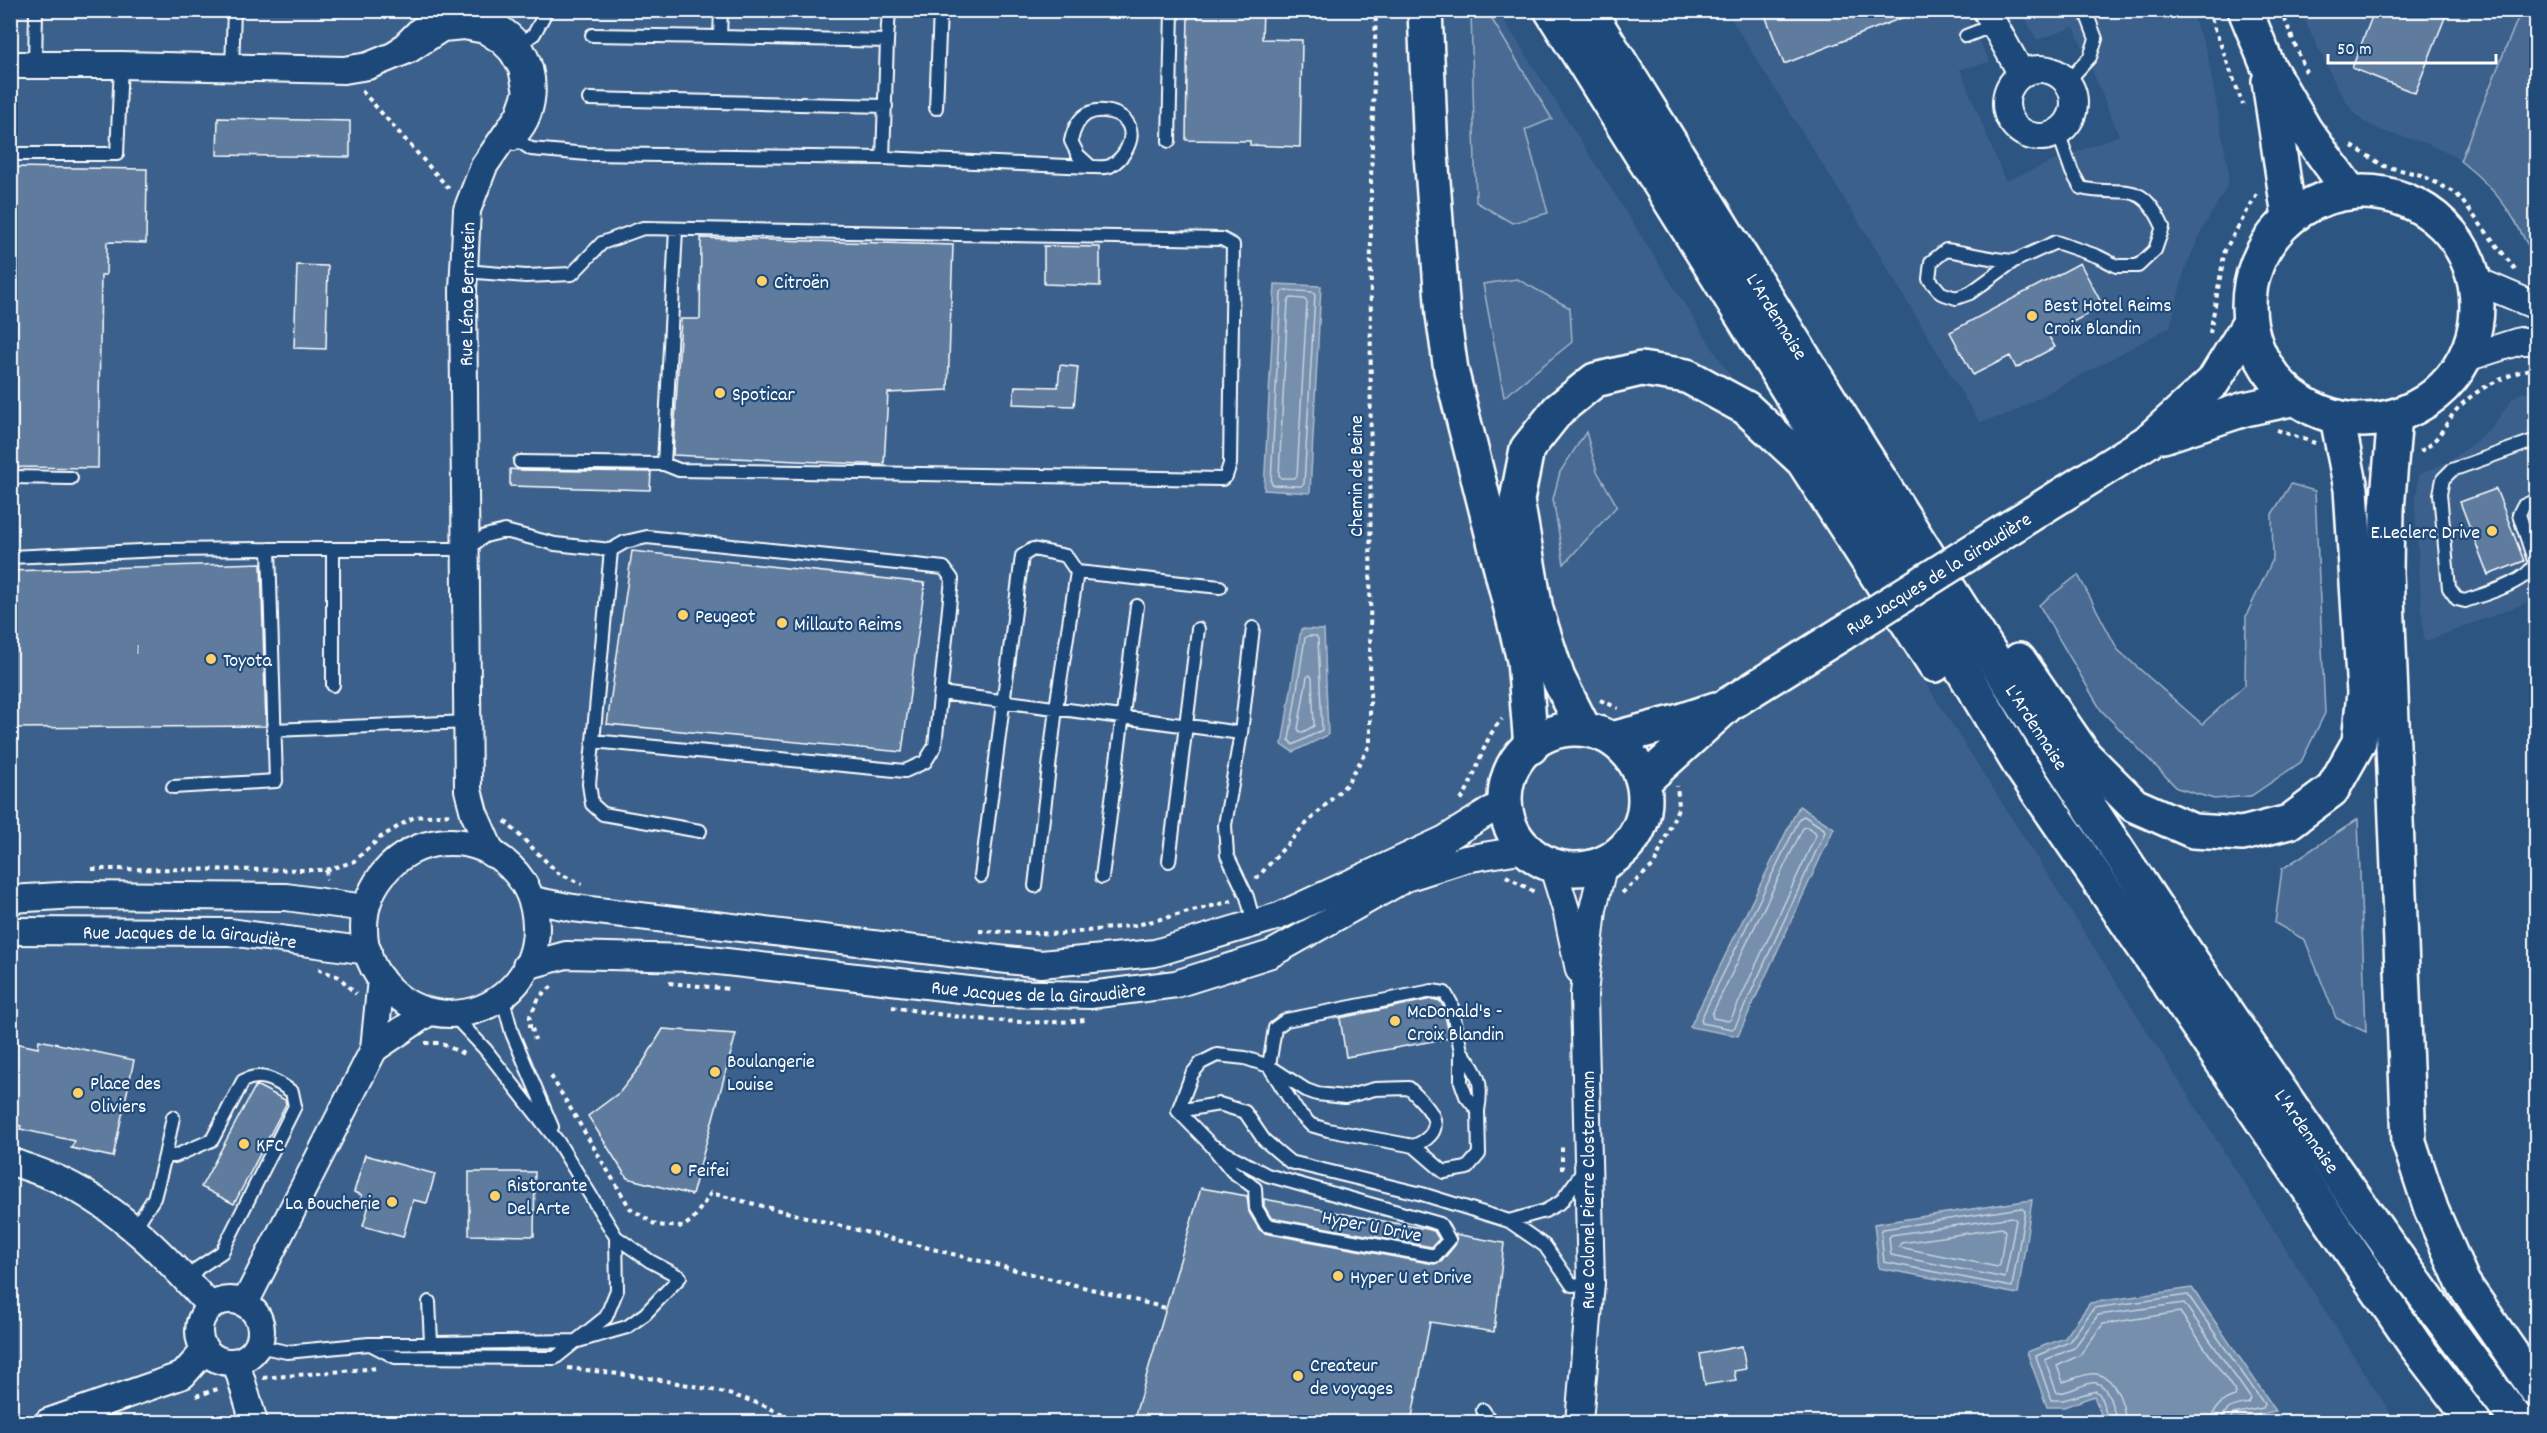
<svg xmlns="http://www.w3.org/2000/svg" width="2547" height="1433" font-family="Dekko,sans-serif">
<rect width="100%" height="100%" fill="#2c5582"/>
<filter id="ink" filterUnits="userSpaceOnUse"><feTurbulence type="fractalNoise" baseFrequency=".0167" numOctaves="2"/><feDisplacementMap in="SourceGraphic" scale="12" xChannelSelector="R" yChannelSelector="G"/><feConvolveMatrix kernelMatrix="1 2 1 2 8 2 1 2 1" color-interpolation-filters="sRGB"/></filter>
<g filter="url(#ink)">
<path fill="#3b618b" d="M10,11H1498L2396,1422H11Z
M1726,11H1963L1990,62L1960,69L2005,181L2119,135L2074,27L2037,40L2021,11H2190L2207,52L2229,174L2226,189L2204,226L2185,269L2170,327L2007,415L1979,422L1877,251Z
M2300,11H2536V254L2526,245L2515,222L2499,197L2478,174L2453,156L2426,143L2382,131L2364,122L2353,111L2338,89Z
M2522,392H2536V599L2424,642L2415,507L2419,475L2452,460L2492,427L2513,398Z"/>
<path fill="#486b92" stroke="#a4b5c8" stroke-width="1.5" d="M1471,11H1487L1552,119L1525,130L1548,213L1512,223L1476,202Z
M2520,13L2536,19V207L2531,220L2536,222L2535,254C2525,244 2522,233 2515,221C2501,197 2482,178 2460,161Z
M1517,279L1570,308L1572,342L1504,397L1483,284Z
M1586,432L1597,471L1617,506L1564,564L1553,499L1560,472Z
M2291,484L2315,491L2325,713L2301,762L2251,796L2214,799L2177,788L2101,710L2039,605L2078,575L2118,650L2202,724L2245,685L2246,616L2273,559L2272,514Z
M2358,819L2366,1032L2336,1018L2305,940L2275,923L2282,869Z"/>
<path fill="#748fad" stroke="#acbcce" stroke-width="1.5" d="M1275,284L1321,286L1310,493L1264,490Z
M1301,629L1324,630L1328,735L1293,752L1282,745Z
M1799,806L1834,828L1738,1036L1690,1027Z
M2032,1200L2018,1294L1879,1268L1874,1224Z
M2192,1288L2276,1411L2223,1422H2104L2094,1396L2064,1407H2047L2027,1352L2065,1338L2090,1303Z"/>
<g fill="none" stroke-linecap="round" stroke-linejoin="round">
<path stroke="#c7d2de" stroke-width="1.5" d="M1284,290L1312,292L1315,295L1304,484L1301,486L1273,485L1271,482L1281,293Z
M1291,298L1304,299L1307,302L1297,476L1294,478H1281L1279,475L1288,301Z
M1308,636H1316L1318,639L1322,730L1293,745L1289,740L1305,638Z
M1310,675L1312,678L1314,726L1301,733L1298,729L1307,677Z
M1804,816L1824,829L1825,832L1735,1027L1732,1029L1702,1023L1701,1019L1800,818Z
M1807,827L1815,832L1816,835L1731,1019L1728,1021L1713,1018L1712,1014L1803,828Z
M2021,1208L2025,1211L2012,1287L1884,1262L1881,1232L1883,1229Z
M2012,1217L2016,1220L2005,1278L1891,1255L1889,1238L1891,1235Z
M2002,1228L2005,1231L2000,1265L1998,1267L1899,1247L1901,1243Z
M2109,1422L2100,1395L2096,1391L2063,1400H2051L2036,1356L2069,1342L2094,1308L2188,1295L2264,1404L2262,1408L2233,1414L2229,1422
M2116,1422C2116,1414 2112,1407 2110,1399C2098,1366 2079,1393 2057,1393L2045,1360L2074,1348L2098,1315L2184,1303L2251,1399L2249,1403C2236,1406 2223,1406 2222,1422
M2125,1422C2125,1404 2114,1371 2090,1374C2081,1375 2072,1380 2063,1382L2057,1366L2080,1355L2103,1324L2180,1312L2236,1393L2235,1396C2221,1400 2213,1408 2212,1422"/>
</g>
<path fill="#5e7c9f" stroke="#fff" stroke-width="1.5" d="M1188,10H1263L1262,39L1302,40L1300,147L1250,145V141L1186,140Z
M1763,10H1917V12L1784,64Z
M2379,10H2448L2415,93L2352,68L2373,14L2377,16Z
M218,118L350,121V157L217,155Z
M10,167L147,169L146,243L107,242L106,275H101L98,468L10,467Z
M701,238L953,245L948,390L888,393L884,465L673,455L681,319H700Z
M1044,246L1100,247V286L1044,284Z
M2080,263L2103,306L2048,335L2055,347L2016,368L2010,356L1973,375L1950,332Z
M297,265L328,266L326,349L294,348Z
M1060,365L1078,367L1074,406L1013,404L1015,386L1058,387Z
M510,469L520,470L651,472L650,490L510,486Z
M2496,489L2524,561L2488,575L2460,502Z
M632,551L925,583L902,752L607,724Z
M261,563L266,726L10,728V571Z
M1432,999L1440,1001L1443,1006L1450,1038L1346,1057L1340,1018Z
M663,1029L736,1034L692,1195L627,1178L588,1116L620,1092L642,1064Z
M39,1040L134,1060L113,1157L71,1148L75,1141L20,1129L21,1126L10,1123V1042L38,1048Z
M256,1085L285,1100L286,1104L234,1204L201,1187Z
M365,1155L435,1174L427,1203L413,1200L403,1237L363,1226L369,1205L360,1202L362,1195L354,1192Z
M469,1172H535L534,1236L469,1235Z
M1201,1188L1247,1196L1249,1212L1259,1229L1264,1233L1434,1264L1441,1262L1455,1245L1457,1240L1455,1234L1504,1243L1494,1332L1430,1322L1411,1422H1133Z
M1264,1199L1427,1229L1434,1231L1439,1239L1432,1247L1271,1218L1264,1206Z
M1742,1346L1746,1369L1734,1371L1736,1380L1705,1385L1700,1354Z"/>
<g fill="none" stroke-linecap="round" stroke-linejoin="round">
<defs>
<path id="lane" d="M473,10C491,14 513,26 524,42C546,72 544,121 514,144
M592,35L720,37L721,10
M1966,36L1994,25
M720,37L887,41L889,10
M518,46L534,34L547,10
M392,49L416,25L437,14L453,10
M35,65L36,10
M232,68L234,10
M2067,82L2090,57L2096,39L2085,10
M589,99L886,106
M936,108L940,10
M508,134L531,149L587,154L883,158L1091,167C1097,167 1105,168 1110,166C1123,159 1135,141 1129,126C1123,112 1100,107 1087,114C1078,119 1073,132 1071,141L1078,155L1091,167
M1169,141L1172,10
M10,154H117L121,65
M883,158L887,41
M2014,261C1991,260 1969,253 1946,250L1931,262L1929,279L1941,293L1956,298L1970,293L2014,261L2056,242L2097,256L2117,266H2138L2155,250L2163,227C2140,176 2123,198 2081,188L2072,172L2058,132
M465,271L526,276L572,274L602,243L643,228L1222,239L1233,245L1230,464L1226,476L1222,479L679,470L664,464L520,462
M2536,440L2452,470L2443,479L2440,494L2449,588L2457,599L2465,601C2484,594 2527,583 2535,563L2519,514L2523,506L2536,500
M664,464L676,229
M10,477L71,478
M333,549V685
M611,550L589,784L592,804L603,814L700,831
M10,557L161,550L269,549
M1077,572L1220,587
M941,693L1241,733L1225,825L1227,855L1247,897L1254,923
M273,730L469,722
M1241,733L1253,628
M173,787L276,781L269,549H467L485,536L505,531L555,544L611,550L625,542L647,537L944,568L952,579L935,746L925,762L905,771L593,741
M1169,861L1198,629
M981,876L1022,556L1033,549L1066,556L1077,572L1056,708L1035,886
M1102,877L1137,606
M1432,991L1445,993L1451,1003L1461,1051V1082L1466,1096L1478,1111L1479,1154L1467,1168L1444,1172L1414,1146L1328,1130L1311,1125L1297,1111L1269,1066L1275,1028L1286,1020Z
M502,996L512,1033L552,1127
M1461,1051C1479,1074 1483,1082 1478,1111
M1178,1111L1211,1145L1232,1171L1255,1188L1256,1208L1266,1225L1435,1256L1449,1240L1440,1224L1267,1175L1211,1145
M1178,1111L1219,1104L1245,1112L1264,1140L1290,1162L1422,1194L1509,1221L1545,1246L1572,1285L1591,1283
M1178,1111L1192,1074L1201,1063L1217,1055L1245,1058L1269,1066L1306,1090L1317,1094L1345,1097L1375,1089L1409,1088C1430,1109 1452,1129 1414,1146
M165,1156L173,1117
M1509,1221L1545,1211L1561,1202L1584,1170
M134,1229L154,1198L165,1156H175L212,1140L243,1081C261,1071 277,1081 292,1092L295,1106L222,1252L198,1268L187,1281
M429,1302L431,1342
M370,1344L395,1357L555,1358L606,1317L617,1290L616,1237
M258,1346L287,1352L369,1344L578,1341L627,1327L645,1314L680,1277L650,1261L616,1237L558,1142L485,1049L451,1013
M1483,1410L1491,1422"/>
<g id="street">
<path d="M1986,10L2021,73"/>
<path d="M10,65H121L344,70L368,66L410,49L442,28L464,26L485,30L502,41L512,51L522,68L527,92L519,115L484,166L467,210L463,290L468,790L474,813L492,854"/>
<circle cx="2040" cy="103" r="34"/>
<path d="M2475,280L2536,306"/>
<path d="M2466,358L2520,341H2536"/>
<circle cx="450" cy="928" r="86"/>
<path d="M1552,864L1567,913L1579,970"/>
<path d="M10,899L77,895L286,897L365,908"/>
<path d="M532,900L573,908L1041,964L1155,953L1279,916L1445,839L1506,801"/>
<path id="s1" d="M10,931L230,932L368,951"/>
<path id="s2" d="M526,966L566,955L692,958L995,993L1090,995L1176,984L1271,954L1406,878L1465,859L1526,849"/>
<path d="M374,1049L429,1012"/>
<path d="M10,1161C28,1168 46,1173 62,1181C122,1210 167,1258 210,1306"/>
<circle cx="230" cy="1331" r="31"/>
<path d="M245,1303L374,1049L381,979"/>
<path d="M236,1362L254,1422"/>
<path d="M48,1422L183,1375L205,1350"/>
<path d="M1579,1422L1591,1283L1584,994L1593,909L1604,863"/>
</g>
<path id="secondary" d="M2245,10L2267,64L2305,130L2351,193
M2269,81L2289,217
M2249 306a114 114 0 1 1 228 0a114 114 0 1 1-228 0Z
M2163,436L2245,409L2296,398
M2014,525L2147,442L2213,382L2250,322
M1505 799a70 70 0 1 1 140 0a70 70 0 1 1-140 0Z
M1612,739L1677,722L1716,709
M1643,782L1729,704L1843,633"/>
<g id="highway">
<path d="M1425,10L1431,154L1443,315L1451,370L1524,660L1531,747"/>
<path d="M1551,10L1942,636L2019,764L2415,1345L2474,1422"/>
<path id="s3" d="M1588,10C1885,489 2179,971 2518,1422"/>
<path d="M2395,416L2387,509L2386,572L2409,1142L2431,1209L2463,1283L2536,1389"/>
<path d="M2019,660L2085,756L2134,805L2193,831L2242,834L2289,822L2332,790L2359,742L2364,693L2351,489L2337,417"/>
<path d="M1584,729L1558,678L1536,610L1517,500L1527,449L1558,410L1595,380L1641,369L1687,376L1746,408L1803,461L1935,665"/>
</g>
</defs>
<use href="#lane" stroke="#fff" stroke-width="16"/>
<use href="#street" stroke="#fff" stroke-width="30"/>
<use href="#secondary" stroke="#fff" stroke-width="38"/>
<use href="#highway" stroke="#fff" stroke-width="38"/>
<path stroke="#fff" stroke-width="4" stroke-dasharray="4.5 4.5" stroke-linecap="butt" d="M2208,10L2243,105
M2281,10L2306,72
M362,91L451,191
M2352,146L2384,166L2421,175L2456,193L2515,269
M2210,333L2225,250L2258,192
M2277,430L2315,443
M2420,451C2439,443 2445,422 2459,407C2481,385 2508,375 2536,367
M1600,700L1618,708
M1461,800C1478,775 1481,741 1502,719
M505,821L558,873L582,884
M92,869L326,870L353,862L381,837L414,817L452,814
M326,870L327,880
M1506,876L1536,893
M1256,879L1301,829L1347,784L1370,745L1371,179L1376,10
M1622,893L1654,865L1679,806L1677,786
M979,931L1061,934L1137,925L1232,901
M321,968L320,970L339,977L356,994
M669,983L730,989
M892,1007C955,1017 1021,1027 1085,1020
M530,1028V1016L540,996L555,984
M532,1028L535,1040
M425,1043H440L466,1055
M551,1076L630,1208L656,1225L683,1227L693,1219L711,1193L1166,1308
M1562,1170V1145
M568,1368C622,1374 753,1388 793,1422
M263,1378L378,1368
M196,1396L221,1388
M909,1416L931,1422"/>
<use href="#lane" stroke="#1f4a7a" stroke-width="12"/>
<use href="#street" stroke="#1f4a7a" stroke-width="26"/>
<use href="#secondary" stroke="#1f4a7a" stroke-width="33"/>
<use href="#highway" stroke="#1f4a7a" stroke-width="33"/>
<defs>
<path id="secondary-bridge" d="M1843,633L2014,525"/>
</defs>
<use href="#secondary-bridge" stroke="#fff" stroke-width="38" stroke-linecap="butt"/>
<use href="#secondary-bridge" stroke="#1f4a7a" stroke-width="33"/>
</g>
</g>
<g fill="#ffd166" stroke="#1f4a7a" stroke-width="2">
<circle cx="762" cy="281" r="6"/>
<circle cx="2032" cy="316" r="6"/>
<circle cx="720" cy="393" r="6"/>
<circle cx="2492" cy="531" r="6"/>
<circle cx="683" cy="615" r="6"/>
<circle cx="782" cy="623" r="6"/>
<circle cx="211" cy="659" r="6"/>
<circle cx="1395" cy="1021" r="6"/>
<circle cx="715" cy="1072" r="6"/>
<circle cx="78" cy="1093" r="6"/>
<circle cx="244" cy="1144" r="6"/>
<circle cx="676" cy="1169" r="6"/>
<circle cx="495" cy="1196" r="6"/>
<circle cx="392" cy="1202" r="6"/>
<circle cx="1338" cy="1276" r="6"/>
<circle cx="1298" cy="1376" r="6"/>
</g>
<g text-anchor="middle" stroke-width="4.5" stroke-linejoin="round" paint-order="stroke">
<g font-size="16" fill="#d7dee7">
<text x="138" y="654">1</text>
</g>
<g font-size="20" fill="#fff" stroke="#1f4a7a" text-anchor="start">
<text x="774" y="288">Citroën</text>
<text x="2044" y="311">Best Hotel Reims<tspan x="2044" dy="23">Croix Blandin</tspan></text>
<text x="732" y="400">Spoticar</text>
<text x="2480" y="538" text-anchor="end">E.Leclerc Drive</text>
<text x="695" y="622">Peugeot</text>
<text x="794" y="630">Millauto Reims</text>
<text x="223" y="666">Toyota</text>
<text x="1407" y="1017">McDonald's -<tspan x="1407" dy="23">Croix Blandin</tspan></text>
<text x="727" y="1067">Boulangerie<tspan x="727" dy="23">Louise</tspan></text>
<text x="90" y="1089">Place des<tspan x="90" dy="23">Oliviers</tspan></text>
<text x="256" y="1151">KFC</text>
<text x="688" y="1176">Feifei</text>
<text x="507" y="1191">Ristorante<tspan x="507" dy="23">Del Arte</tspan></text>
<text x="380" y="1209" text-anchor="end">La Boucherie</text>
<text x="1350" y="1283">Hyper U et Drive</text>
<text x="1310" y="1371">Createur<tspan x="1310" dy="23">de voyages</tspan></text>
</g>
<g font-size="20" fill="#fff" stroke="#1f4a7a">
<text transform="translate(466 294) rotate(-89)" y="7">Rue Léna Bernstein</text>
<text dy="7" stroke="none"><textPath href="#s3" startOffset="360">L'Ardennaise</textPath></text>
<text transform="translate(1355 476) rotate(-90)" y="7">Chemin de Beine</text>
<text transform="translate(1938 573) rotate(-32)" y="7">Rue Jacques de la Giraudière</text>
<text dy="7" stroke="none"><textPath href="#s3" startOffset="846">L'Ardennaise</textPath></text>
<text dy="7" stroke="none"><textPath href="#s1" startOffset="180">Rue Jacques de la Giraudière</textPath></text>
<text dy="7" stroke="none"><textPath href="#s2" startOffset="516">Rue Jacques de la Giraudière</textPath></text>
<text dy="7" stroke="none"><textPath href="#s3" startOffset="1332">L'Ardennaise</textPath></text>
<text transform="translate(1587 1190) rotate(-90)" y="7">Rue Colonel Pierre Clostermann</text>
<text transform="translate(1372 1225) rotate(11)" y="7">Hyper U Drive</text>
</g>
</g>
<rect width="2547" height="1433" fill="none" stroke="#1f4a7a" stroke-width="36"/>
<rect x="18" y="18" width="2511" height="1397" fill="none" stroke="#fff" stroke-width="2" filter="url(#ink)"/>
<path d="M2328 54v9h168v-9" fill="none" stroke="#ffffff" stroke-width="3"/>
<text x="2337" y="54" font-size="18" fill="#ffffff" stroke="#1f4a7a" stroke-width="4.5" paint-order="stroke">50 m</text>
</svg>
